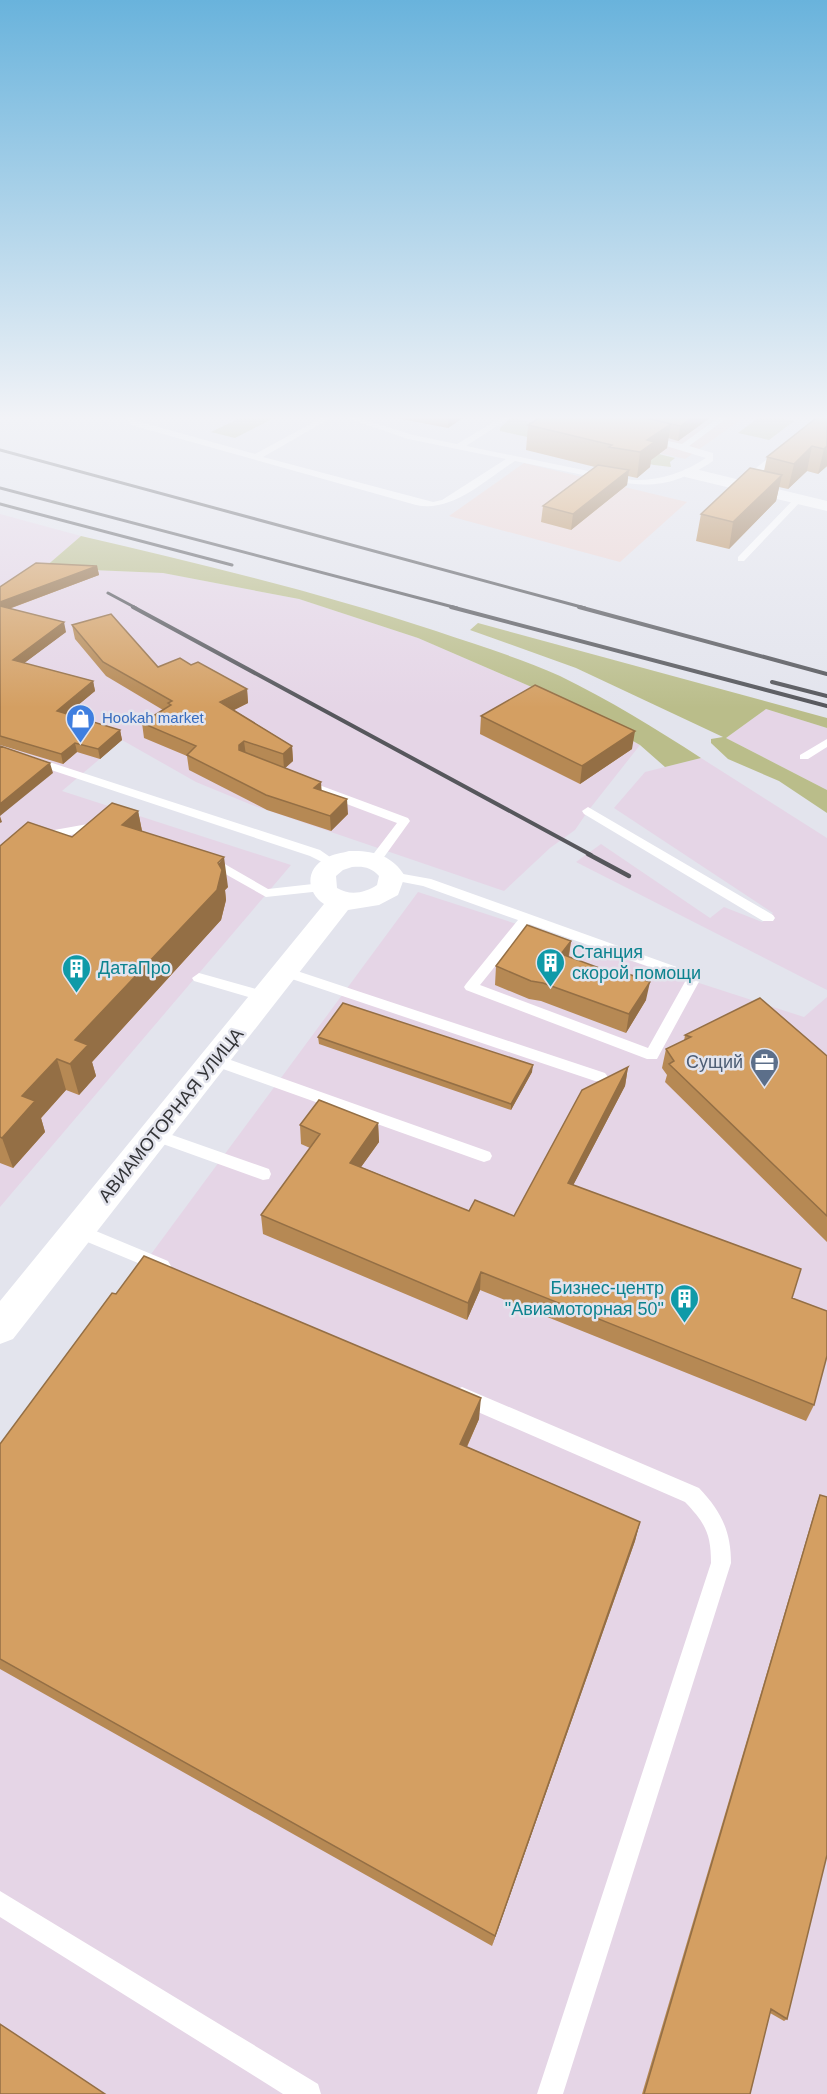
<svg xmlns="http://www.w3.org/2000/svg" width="827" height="2094" font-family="Helvetica,sans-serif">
<rect width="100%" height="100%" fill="#e3e4ed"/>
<path fill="#e5d5e6" d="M0,514L81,536L45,568L163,573L299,599L418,638L557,698L640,745L588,811L575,830L550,848L504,891L252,805L196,782L122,740L62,791L291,865L0,1207Z
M766,709L827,728V790L726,738Z
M701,758L827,838V990L576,862L601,844L710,918L724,907L762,922L768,918L773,913L614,808L645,772Z
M418,892L804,1017L827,997V2094H0V1459Z"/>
<path fill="#eed4d1" d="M526,415H748L685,459L517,420Z
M524,463L687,502L620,562L449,516Z"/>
<path fill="#babd8a" d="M246,415L278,416L235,438L211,432Z
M762,415H766L794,421L769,440L738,433Z
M514,418L675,458L670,462L671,467L654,465L500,431V428L509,419Z
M81,536C201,564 319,592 436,631C477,645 520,658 560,676C609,700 655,728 701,758L665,767L640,745L557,698L418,638L299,599L163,573L44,568Z
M478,623L827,718V728L766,709L726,738L827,790V813L779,781L728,759L711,743V739L723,737L576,668L470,630Z"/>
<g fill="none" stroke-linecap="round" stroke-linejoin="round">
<path fill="#fff" fill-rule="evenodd" d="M28,415H36V416L32,418Z
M123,415H131L137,421L255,454L327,415H336L263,457L433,502L442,500L506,459L408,439L338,415H349L413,435L457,444L505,415H514L466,446L632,480C660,481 683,473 706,458L646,440V436L682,444L722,415H731L689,446L713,453V461C666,492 640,487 588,476C564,471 539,466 515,461C485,480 452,513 416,505L131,425Z
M777,451L784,453L746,485H740V481Z
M796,497L803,499L744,561H738V557Z
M827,739V747L808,759H800V755Z
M0,746L320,850L340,864L334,868L310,856L0,753Z
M303,779L408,818L410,821L379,864H369L368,861L397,823L299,786V780Z
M588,807L773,915L775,918L773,921H763L584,814L582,811Z
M99,822L103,823L105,826L103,829L43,840L37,836L43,832Z
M209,855L268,889L322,883L329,887L322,891L266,897L204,862L203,859L204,856Z
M392,872L431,879L699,975L701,978L657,1059H647L466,990L464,987L466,984L518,920L423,886L387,879L385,876L387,873ZM529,924L686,980L648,1048L480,985Z
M285,967L605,1073L608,1077L605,1081H595L280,975L278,972Z
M199,973L270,993L272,997L265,1002L194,981L192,978Z
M214,1054L490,1152L492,1156L490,1160L484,1162L478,1160L209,1064L206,1060L209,1056Z
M155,1129L269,1169L271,1174L269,1179L263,1180L149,1139L147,1135L149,1131Z
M79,1224L168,1261L171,1266L168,1271L162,1273L73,1236L70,1231L73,1226Z
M462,1387L699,1488C721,1511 731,1531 731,1563L563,2094H537L711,1563C711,1533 705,1523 685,1502L455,1402L453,1396L455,1390Z
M0,1891L318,2084L321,2094H283L0,1917Z"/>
<path fill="#fff" fill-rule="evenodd" d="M691,468L827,501V511L685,477L683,473L685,469Z
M349,851C373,850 392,855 405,876L398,895L379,905L348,910L13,1339L0,1344V1301L324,904C306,892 305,869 326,858C333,854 342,853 349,851ZM352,867C363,866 371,867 379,876L377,885C365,893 350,896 337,888L336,876L343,870Z"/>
<path stroke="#56575c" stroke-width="3" d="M0,450L585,608
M0,488L457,608
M0,504L232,565
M108,593L136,608"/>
<path stroke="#56575c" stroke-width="4" d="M133,607L591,855
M451,607L827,706
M579,607L827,674
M772,682L827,696"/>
<path stroke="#56575c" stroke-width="4.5" d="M588,854L629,876"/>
</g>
<path fill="#b68954" d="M381,415H467L448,428Z
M544,415H714L678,441L668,438L667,448L651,460L650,467L637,478L628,476L627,485L571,530L541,522L543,506L595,467L526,450L528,425Z
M820,415L827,466L818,474L807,471L788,489L779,487L776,501L729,549L696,541L701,514L764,471L767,457Z
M97,566L99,575L9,609L66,632L24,663L93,681L95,691L67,714L120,730L122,740L100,759L77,752L63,764L0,745V587Z
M72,625L158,667L191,665L247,689L248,703L234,710L292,746L293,761L285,768L321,782V790L348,814L331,831L267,810L189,770L187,756L144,738L142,723L163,710L106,676L75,639Z
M481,716L632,749L580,784L480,734Z
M138,811L142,831L228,887L225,890L226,900L221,920L92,1062L96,1076L79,1095L66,1090L41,1118L45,1132L13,1168L0,1163V846L72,837Z
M571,941L569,957L646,1000L626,1033L541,1001L529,999L495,985L496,966Z
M685,1035L827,1056V1242L665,1082L667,1075L662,1068L666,1049L684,1041Z
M318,1037L532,1072L511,1110L319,1044Z
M628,1067L625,1086L573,1185L792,1298L814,1405L806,1421L480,1290L467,1320L263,1234L261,1215L310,1148L301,1144L300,1125L378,1123L379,1142L361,1167L469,1211L514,1216Z
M479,1419L467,1447L640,1522L635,1541L492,1946L0,1669V1444Z
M820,1495L787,2019L784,2021L770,2013L750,2094H642L818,1500Z"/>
<path fill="#946f45" d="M448,415H467L448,428Z
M696,415H714L678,441L680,426Z
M671,424L667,448L651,460L650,467L637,478L640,452L647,440Z
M812,446L807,471L788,489L794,464Z
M827,446V466L818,474L824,449Z
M629,470L627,485L571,530L573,514Z
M782,475L776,501L729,549L733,522Z
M97,566L99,575L0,612V602Z
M64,622L66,632L15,670L13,660Z
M93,681L95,691L59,721L57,711Z
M247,689L248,703L222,716L220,702Z
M120,730L122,740L100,759L98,749Z
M635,731L632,749L580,784L582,766Z
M244,741L246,756L241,760L239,745Z
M75,743L77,752L63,764L61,754Z
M292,746L293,761L284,769L283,754Z
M50,763L53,773L0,816L2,822L0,823V804Z
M321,782L322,796L314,788Z
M347,799L348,814L331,831L330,816Z
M138,811L144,841L122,825Z
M224,857L228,887L225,890L226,900L221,920L92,1062L96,1076L79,1095L70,1064L75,1040Z
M571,941L568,959L561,954Z
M650,982L646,1000L626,1033L629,1014Z
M57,1059L66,1090L41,1118L45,1132L13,1168L2,1138L22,1096Z
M533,1065L532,1072L511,1110V1104Z
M628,1067L625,1086L565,1201L568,1183Z
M378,1123L379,1142L351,1181L350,1163Z
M481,1272L480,1290L467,1320L468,1303Z
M481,1398L479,1419L459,1464L460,1444Z
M640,1522L635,1541L492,1946L495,1936Z"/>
<path fill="#d49f62" stroke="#946f45" stroke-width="1.5" d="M544,415H634L671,424L647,440L654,442L640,452L609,447L612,445L528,425Z
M634,415H696L680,426Z
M820,415H827V446L824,449L812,446L794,464L767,457Z
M598,465L629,470L573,514L543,506Z
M750,468L782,475L733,522L701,514Z
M36,563L97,566L0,602V587Z
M0,606L64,622L13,660L93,681L57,711L120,730L98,749L75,743L61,754L0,736Z
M111,614L158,667L180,658L191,665L198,662L247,689L220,702L292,746L283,754L244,741L239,745V750L321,782L314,788L347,799L330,816L266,795L187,755L196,746L142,723L171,705L168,703L172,701L103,662L72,625Z
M535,685L635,731L582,766L481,716Z
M0,746L50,763L0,804Z
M112,803L138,811L122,825L224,857L218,863L222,870L217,890L75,1040L88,1045L70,1064L57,1059L22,1096L35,1101L2,1138L0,1137V846L28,822L72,837Z
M527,925L571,941L561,954L621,976L623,972L650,982L629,1014L543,983L531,981L496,966Z
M760,998L827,1056V1216L669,1064L674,1061L666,1049L691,1037L685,1035Z
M343,1003L533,1065L511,1104L318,1037Z
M628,1067L568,1183L801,1269L792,1298L827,1311V1356L814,1405L481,1272L468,1303L261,1215L320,1134L300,1125L319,1100L378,1123L350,1163L469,1211L475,1200L514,1216L582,1090Z
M144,1256L481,1398L460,1444L640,1522L495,1936L0,1659V1444L112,1293L116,1294Z
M820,1495L827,1497V1855L787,2019L771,2009L750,2094H644Z
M0,2024L105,2094H0Z"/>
<linearGradient id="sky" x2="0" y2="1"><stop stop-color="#69b3dc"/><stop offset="0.59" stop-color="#f2f3f7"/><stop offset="1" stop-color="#f2f3f7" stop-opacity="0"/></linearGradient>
<rect width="827" height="708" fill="url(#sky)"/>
<defs>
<symbol id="shop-pin" viewBox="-11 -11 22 30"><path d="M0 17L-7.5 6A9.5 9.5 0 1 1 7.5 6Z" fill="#3f7fe0" stroke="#e3e4ed"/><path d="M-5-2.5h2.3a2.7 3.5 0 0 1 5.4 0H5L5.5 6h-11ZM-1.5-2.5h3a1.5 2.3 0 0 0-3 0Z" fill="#fff"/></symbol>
<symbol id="building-pin" viewBox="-11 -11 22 30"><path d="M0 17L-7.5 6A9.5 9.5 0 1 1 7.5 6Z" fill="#0f9aa8" stroke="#e3e4ed"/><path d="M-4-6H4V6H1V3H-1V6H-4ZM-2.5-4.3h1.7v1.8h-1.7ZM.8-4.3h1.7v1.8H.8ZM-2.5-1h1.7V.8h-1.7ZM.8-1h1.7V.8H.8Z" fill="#fff"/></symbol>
<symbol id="office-pin" viewBox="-11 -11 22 30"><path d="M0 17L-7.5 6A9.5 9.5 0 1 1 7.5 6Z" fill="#5c6f8a" stroke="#e3e4ed"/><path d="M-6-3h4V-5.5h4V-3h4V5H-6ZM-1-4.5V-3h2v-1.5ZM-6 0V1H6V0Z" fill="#fff"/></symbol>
</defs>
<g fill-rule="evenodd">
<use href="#shop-pin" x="64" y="702" width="33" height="45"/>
<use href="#building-pin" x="534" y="946" width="33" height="45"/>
<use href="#building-pin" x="60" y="952" width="33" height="45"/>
<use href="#office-pin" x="748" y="1046" width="33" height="45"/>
<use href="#building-pin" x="668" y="1282" width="33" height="45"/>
</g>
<g text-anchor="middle" stroke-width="5" stroke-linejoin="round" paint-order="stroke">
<g font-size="15" fill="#366cbe" stroke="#e3e4ed" text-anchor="start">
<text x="102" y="723">Hookah market</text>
</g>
<g font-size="18" fill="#0d838f" stroke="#e3e4ed" text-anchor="start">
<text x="572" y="958">Станция<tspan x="572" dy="21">скорой помощи</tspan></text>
<text x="98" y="974">ДатаПро</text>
<text x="664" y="1294" text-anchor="end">Бизнес-центр<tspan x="664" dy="21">"Авиамоторная 50"</tspan></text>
</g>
<g font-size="18" fill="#4e5e75" stroke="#e3e4ed" text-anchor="end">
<text x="743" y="1068">Сущий</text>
</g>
<g font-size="18" fill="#323336" stroke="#e3e4ed">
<text transform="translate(171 1115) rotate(-51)" y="6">АВИАМОТОРНАЯ УЛИЦА</text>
</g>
</g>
</svg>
